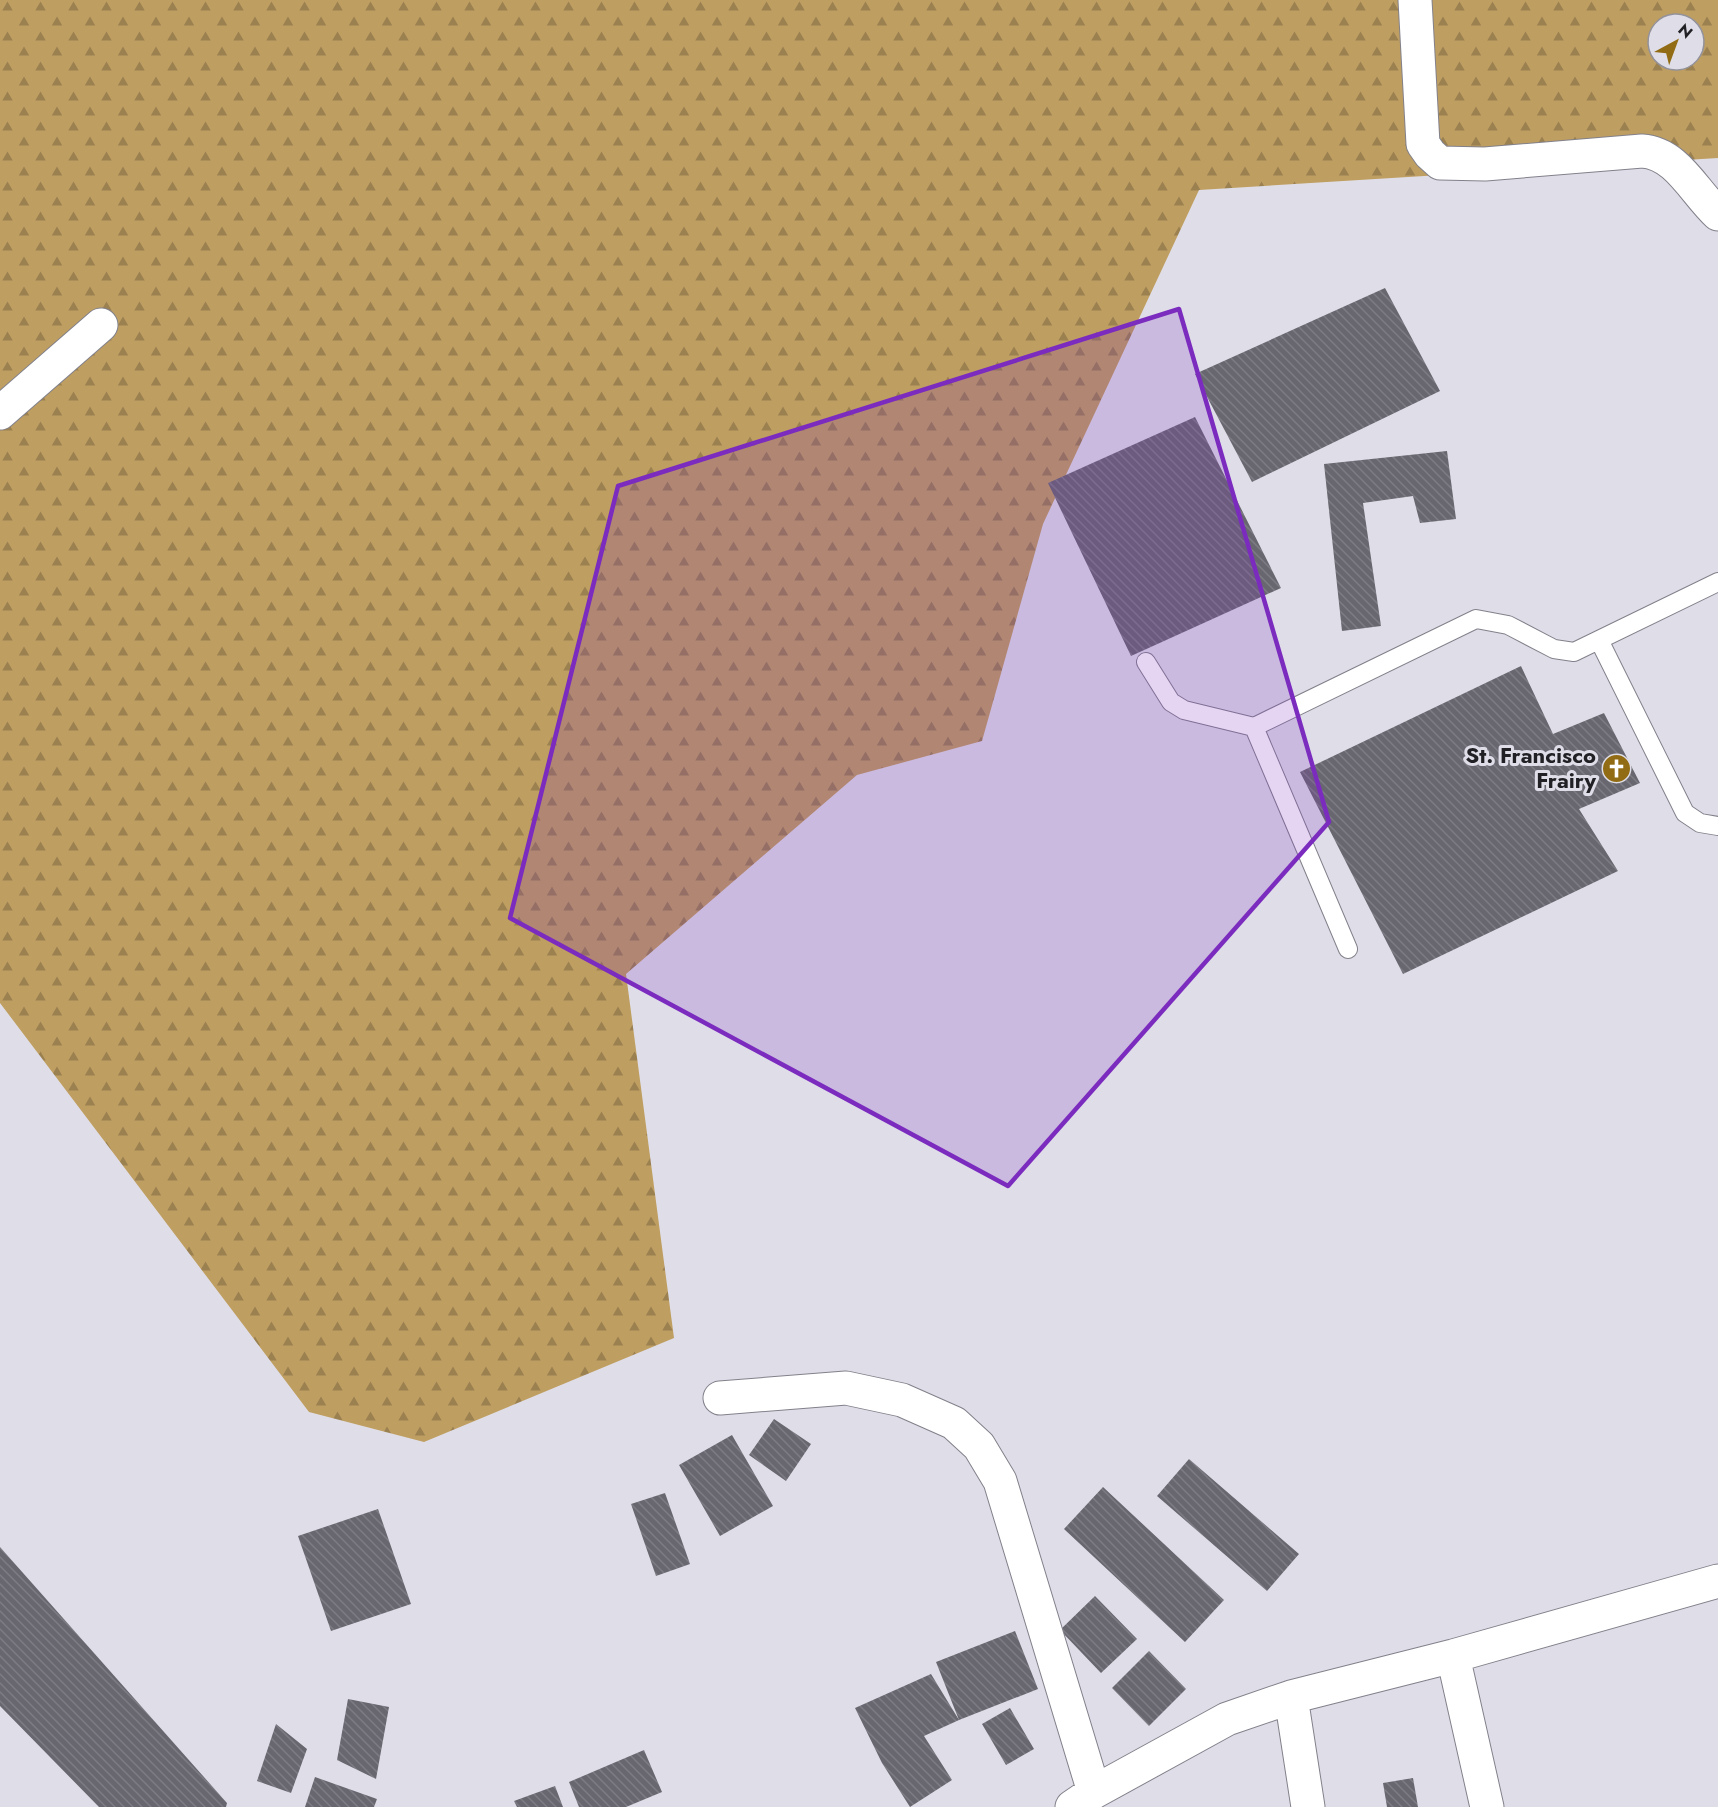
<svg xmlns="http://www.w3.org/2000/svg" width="1718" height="1807" font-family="Jost,sans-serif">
<defs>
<pattern id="forest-firs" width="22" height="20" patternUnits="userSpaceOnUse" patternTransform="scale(1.5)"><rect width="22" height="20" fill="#bf9e61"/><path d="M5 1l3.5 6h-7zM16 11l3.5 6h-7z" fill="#9b8050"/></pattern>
<pattern id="building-back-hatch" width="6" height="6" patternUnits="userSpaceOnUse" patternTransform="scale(1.5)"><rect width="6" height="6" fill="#686770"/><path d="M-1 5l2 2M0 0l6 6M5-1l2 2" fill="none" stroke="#7d7c84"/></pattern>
</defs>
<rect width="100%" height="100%" fill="#dfdee8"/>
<path fill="url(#forest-firs)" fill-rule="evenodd" d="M0,0H1718V158L1199,190L1043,524L982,741L857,775L626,974L674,1338L424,1442L309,1412L0,1003ZM1658,24H1694V60H1658Z"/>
<path fill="url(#building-back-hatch)" d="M1385,288L1440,391L1252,482L1195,374Z
M1195,417L1281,588L1131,656L1048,483Z
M1447,451L1456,519L1420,523L1413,496L1363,503L1381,626L1342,631L1324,464Z
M1521,666L1553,734L1604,713L1640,783L1579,809L1618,871L1403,974L1300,772Z
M774,1419L811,1444L786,1481L749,1455Z
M732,1435L773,1506L720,1536L679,1465Z
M1189,1459L1299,1554L1267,1591L1157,1496Z
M1103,1487L1224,1600L1185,1642L1064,1529Z
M665,1493L690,1564L656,1576L631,1504Z
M378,1509L411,1604L331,1631L298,1536Z
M0,1547L227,1803L226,1807H99L0,1706Z
M1095,1596L1137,1639L1101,1673L1060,1630Z
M1015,1631L1038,1689L959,1720L936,1662Z
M1149,1651L1186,1689L1149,1726L1112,1688Z
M931,1674L959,1720L924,1736L952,1780L910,1807L882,1763L855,1708Z
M348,1699L389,1707L376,1779L337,1760Z
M1010,1708L1034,1749L1006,1765L982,1724Z
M276,1724L307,1749L291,1793L257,1781Z
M644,1750L662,1792L626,1807H579L569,1782Z
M315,1777L377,1799L374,1807H305Z
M1413,1778L1418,1807H1387L1383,1783Z
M555,1786L563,1807H517L514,1801Z"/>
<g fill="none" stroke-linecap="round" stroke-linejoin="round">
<defs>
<path id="service" d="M1599,640L1685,813L1700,823L1718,826
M1146,662L1171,702L1184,710L1254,727L1476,619L1508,625L1554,649L1574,652L1718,582
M1254,727L1348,949"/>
<path id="minor" d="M1415,0L1423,144L1430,154L1440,163L1485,164L1642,151C1677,153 1694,192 1718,214
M0,413L101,325
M720,1398L846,1388L902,1400L954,1423L979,1446L1000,1481L1094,1792
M1453,1656L1487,1807
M1291,1697L1308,1807
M1072,1807L1094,1792L1227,1719L1291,1697L1453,1656L1718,1581"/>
</defs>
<use href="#service" stroke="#82818b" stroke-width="20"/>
<use href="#minor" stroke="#82818b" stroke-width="35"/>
<use href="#service" stroke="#fff" stroke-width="18"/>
<use href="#minor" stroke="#fff" stroke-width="33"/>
</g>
<path fill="#7b2cbf" fill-opacity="0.2" stroke="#7b2cbf" stroke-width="4.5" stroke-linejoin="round" d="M1179,309L1329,822L1008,1186L510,918L618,486Z"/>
<defs>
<symbol id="church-disc" viewBox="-11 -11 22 22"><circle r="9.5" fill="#926c14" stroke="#dfdee8"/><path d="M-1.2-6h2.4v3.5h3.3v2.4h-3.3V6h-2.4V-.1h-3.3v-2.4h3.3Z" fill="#fff"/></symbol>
</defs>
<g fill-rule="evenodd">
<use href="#church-disc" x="1600" y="752" width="33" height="33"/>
</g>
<g text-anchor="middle" stroke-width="6" stroke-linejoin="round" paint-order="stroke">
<g font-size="22" font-weight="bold" fill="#212125" stroke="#dfdee8" text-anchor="end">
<text x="1596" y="763">St. Francisco<tspan x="1596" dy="25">Frairy</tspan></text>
</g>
</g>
<g transform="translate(1676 42) rotate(41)"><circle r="28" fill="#dfdee8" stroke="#93929a" stroke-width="1.5"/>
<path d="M0-4.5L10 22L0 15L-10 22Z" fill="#926c14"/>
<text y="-9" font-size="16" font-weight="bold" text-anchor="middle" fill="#212125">N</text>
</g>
</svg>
